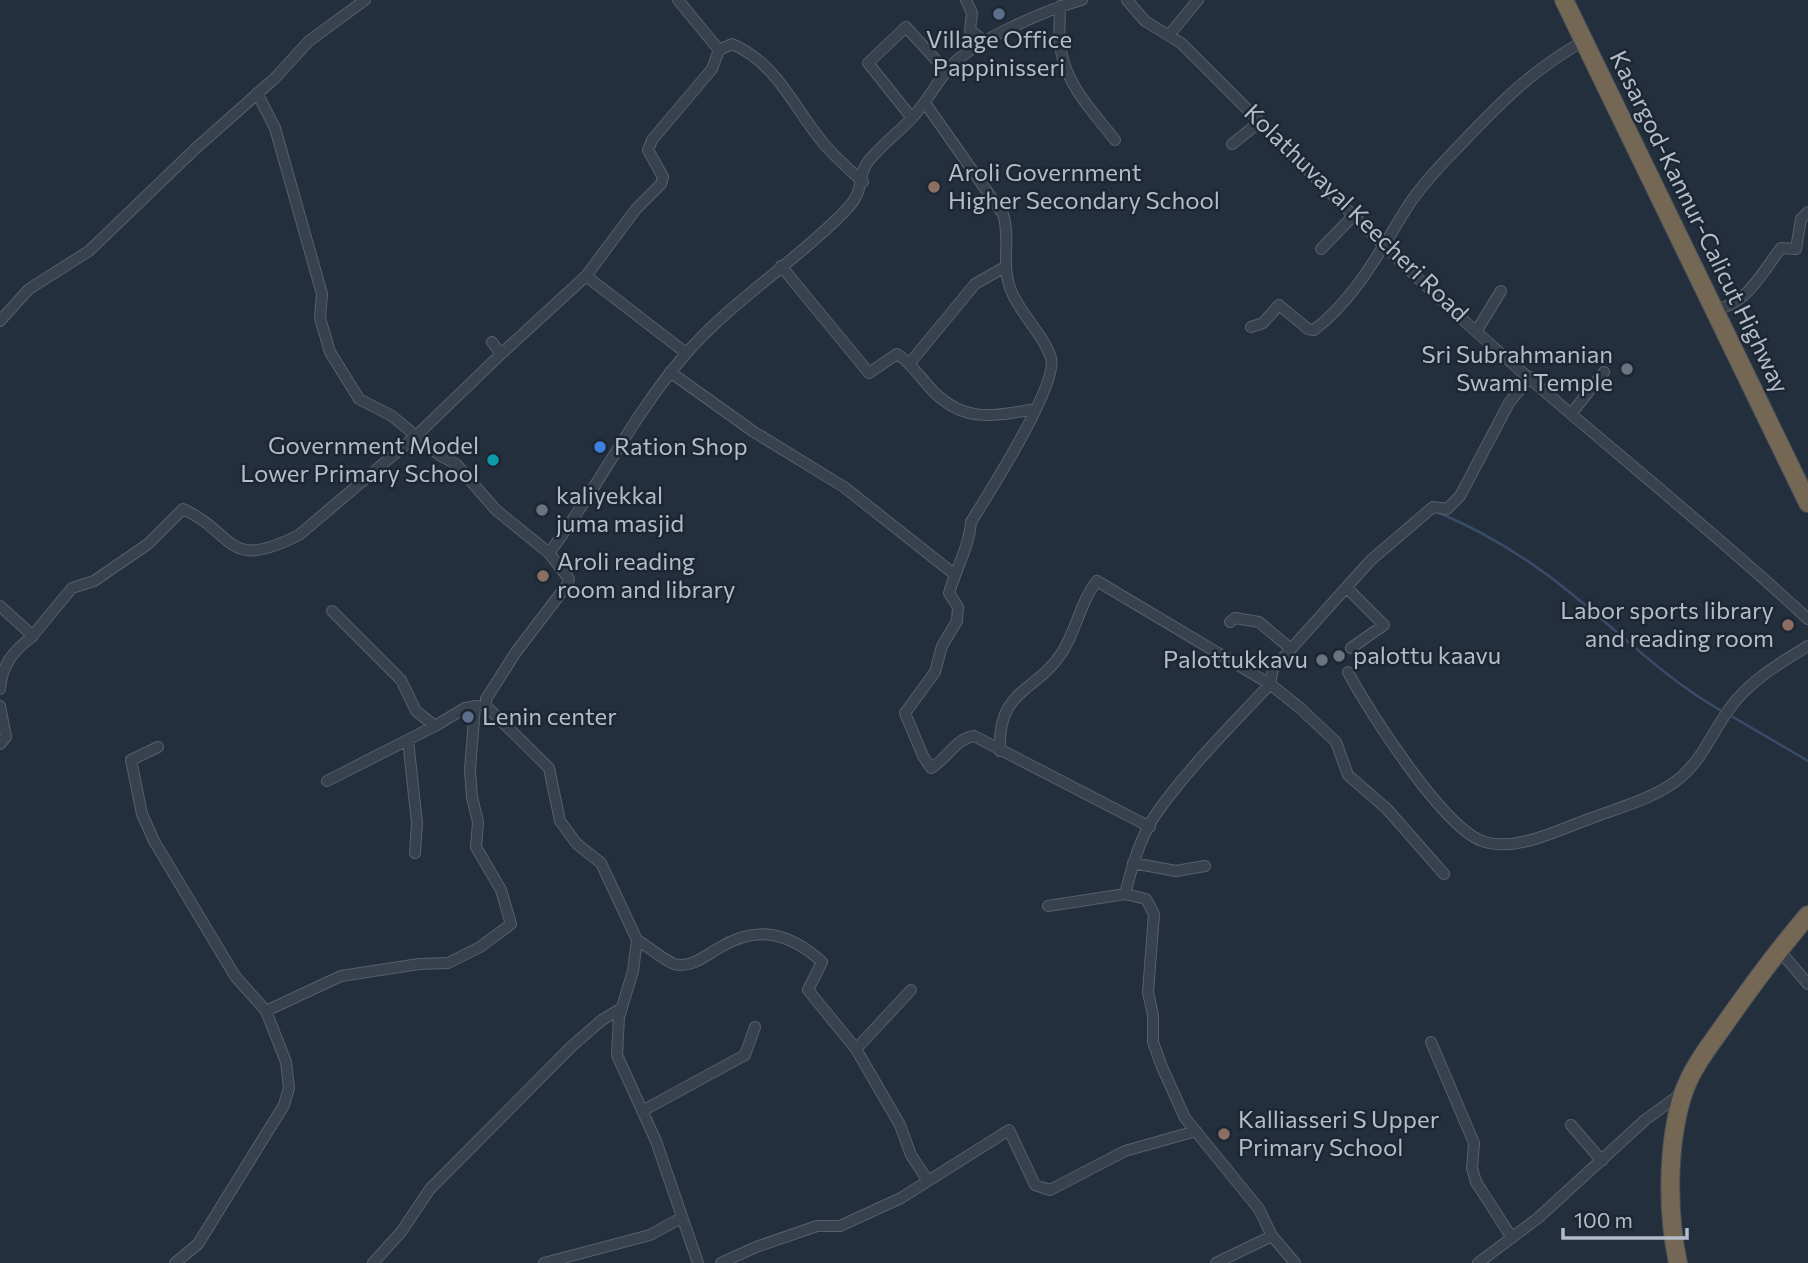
<svg xmlns="http://www.w3.org/2000/svg" width="1808" height="1263" font-family="Commissioner,sans-serif">
<rect width="100%" height="100%" fill="#242f3e"/>
<g fill="none" stroke-linecap="round" stroke-linejoin="round">
<path stroke="#394c67" stroke-width="2.5" d="M1437,512C1485,532 1533,562 1573,595C1621,634 1666,679 1720,710
M1733,717L1808,761"/>
<defs>
<path id="street" d="M678,0L719,50
M966,0L972,13L970,30L986,43
M1127,0L1145,21L1181,43C1261,122 1339,204 1421,281C1546,399 1683,503 1808,619
M1060,6C1060,20 1058,37 1061,51C1067,86 1094,113 1115,140
M1169,35L1198,0
M257,93L275,128L322,294L320,318L330,352L359,399L392,416L439,455L456,464L496,510L549,553
M925,103L1003,214C1011,238 1001,263 1010,288C1019,313 1044,335 1051,358C1059,384 987,496 971,522C969,547 956,569 949,593L958,607L957,621L942,646L935,672L905,713L923,756L931,768C948,758 955,739 974,736L1150,827
M912,118L868,63L906,27L947,72
M1232,144L1260,122
M1321,249L1354,215
M781,266L869,373L897,354C913,364 923,382 936,394C968,424 998,415 1036,409
M586,276L636,209L661,184L663,177L648,150L652,140L712,69L719,50L732,44C776,63 792,104 820,139C832,155 848,168 863,182
M1715,309C1745,307 1764,270 1781,248L1796,249L1801,219L1808,212
M0,321L29,289L89,251L195,149L275,78L309,41L365,0
M1251,327L1263,323L1279,305L1308,329L1314,330C1356,298 1381,249 1408,206C1422,184 1443,163 1461,144C1499,104 1534,68 1584,41
M1477,330L1501,291
M492,342L501,354L586,276L686,353
M909,364L975,284L1005,267
M670,372L754,432L844,487L954,574
M1571,414L1604,372
M1347,588L1384,625L1351,648
M0,606L33,636C14,650 2,664 0,689
M332,611L401,680L416,711L435,726L465,708L478,706
M1230,622L1235,618L1259,622L1291,649
M33,635L72,588L94,581L148,544L183,509C237,534 225,572 299,535L417,435L501,354
M1348,672C1368,710 1442,826 1482,841C1515,853 1558,830 1589,819C1618,808 1657,798 1681,777C1703,758 1713,731 1730,708C1749,681 1780,663 1808,646
M0,706L6,737L0,744
M408,740L417,823L415,853
M158,747L131,760L142,814L154,841L235,976L266,1011L286,1062L289,1088L284,1105L198,1244L175,1263
M1000,751C997,689 1035,693 1061,654C1076,632 1080,602 1097,581L1270,684L1300,708L1336,742L1348,775L1387,809L1444,874
M327,781L435,726
M1133,863L1176,871L1205,866
M1048,906L1125,894
M637,940C649,947 662,959 674,964C691,969 706,955 719,948C757,924 790,933 822,962L808,990L856,1049L911,990
M1778,949L1808,984
M266,1011L341,976L419,964L448,963L480,947L511,924L501,890L476,847L478,822L472,797L470,770L475,706
M1431,1042L1474,1143L1472,1168L1476,1182L1512,1238
M856,1049L900,1125L911,1155L928,1181
M642,1111L745,1055L755,1027
M1571,1125L1602,1161
M373,1263L401,1232L430,1189L572,1046L602,1020L622,1008
M544,1263L650,1235L681,1218
M698,1263L656,1141L617,1055L619,1017L633,971L637,940L601,863L577,844L560,821L549,768L486,706V699L516,652L567,585L569,579L549,553C597,490 632,416 684,356C733,299 795,263 846,210C866,189 856,180 867,163C879,147 898,133 912,118C927,102 936,83 950,67C973,41 1048,9 1082,0
M721,1263L756,1247L817,1226H840L901,1198L1009,1130L1035,1185L1050,1190L1125,1151L1196,1131
M1216,1263L1272,1236
M1295,1263L1272,1236L1259,1209L1185,1118L1162,1067L1153,1042V1015L1148,992L1154,914L1146,899L1125,894C1132,867 1140,837 1156,814C1189,767 1231,726 1270,684L1273,669L1371,560L1433,507L1447,509L1460,496L1509,403L1530,377
M1478,1263L1538,1218L1645,1120L1682,1093"/>
<path id="highway" d="M1564,0L1808,503
M1678,1263C1667,1212 1667,1144 1683,1094C1692,1067 1711,1044 1727,1021C1753,984 1779,949 1808,915"/>
</defs>
<use href="#street" stroke="#565f6c" stroke-width="12"/>
<use href="#highway" stroke="#434c59" stroke-width="20"/>
<use href="#street" stroke="#38414e" stroke-width="10"/>
<use href="#highway" stroke="#746855" stroke-width="18"/>
</g>
<g fill="#5c6f8a" stroke="#1d2633" stroke-width="2.5">
<circle cx="999" cy="14" r="7"/>
<circle cx="468" cy="717" r="7"/>
</g>
<g fill="#8d6e63" stroke="#1d2633" stroke-width="2.5">
<circle cx="934" cy="187" r="7"/>
<circle cx="543" cy="576" r="7"/>
<circle cx="1788" cy="625" r="7"/>
<circle cx="1224" cy="1134" r="7"/>
</g>
<g fill="#6b7280" stroke="#1d2633" stroke-width="2.5">
<circle cx="1627" cy="369" r="7"/>
<circle cx="542" cy="510" r="7"/>
<circle cx="1339" cy="656" r="7"/>
<circle cx="1322" cy="660" r="7"/>
</g>
<circle fill="#3f7fe0" stroke="#1d2633" stroke-width="2.5" cx="600" cy="447" r="7"/>
<circle fill="#0f9aa8" stroke="#1d2633" stroke-width="2.5" cx="493" cy="460" r="7"/>
<g text-anchor="middle" stroke-width="5" stroke-linejoin="round" paint-order="stroke">
<g font-size="24" fill="#b4bcc9" stroke="#1d2633" text-anchor="start">
<text x="999" y="48" text-anchor="middle">Village Office<tspan x="999" dy="28">Pappinisseri</tspan></text>
<text x="948" y="181">Aroli Government<tspan x="948" dy="28">Higher Secondary School</tspan></text>
<text x="1613" y="363" text-anchor="end">Sri Subrahmanian<tspan x="1613" dy="28">Swami Temple</tspan></text>
<text x="479" y="454" text-anchor="end">Government Model<tspan x="479" dy="28">Lower Primary School</tspan></text>
<text x="614" y="455">Ration Shop</text>
<text x="556" y="504">kaliyekkal<tspan x="556" dy="28">juma masjid</tspan></text>
<text x="557" y="570">Aroli reading<tspan x="557" dy="28">room and library</tspan></text>
<text x="1774" y="619" text-anchor="end">Labor sports library<tspan x="1774" dy="28">and reading room</tspan></text>
<text x="1353" y="664">palottu kaavu</text>
<text x="1308" y="668" text-anchor="end">Palottukkavu</text>
<text x="482" y="725">Lenin center</text>
<text x="1238" y="1128">Kalliasseri S Upper<tspan x="1238" dy="28">Primary School</tspan></text>
</g>
<g font-size="24" fill="#b4bcc9" stroke="#1d2633">
<text transform="translate(1356 213) rotate(44)" y="8">Kolathuvayal Keecheri Road</text>
<text transform="translate(1699 222) rotate(64)" y="8">Kasargod-Kannur-Calicut Highway</text>
</g>
</g>
<path d="M1563 1228v10h124v-10" fill="none" stroke="#b4bcc9" stroke-width="3.5"/>
<text x="1574" y="1228" font-size="21" fill="#b4bcc9" stroke="#1d2633" stroke-width="5" paint-order="stroke">100 m</text>
</svg>
